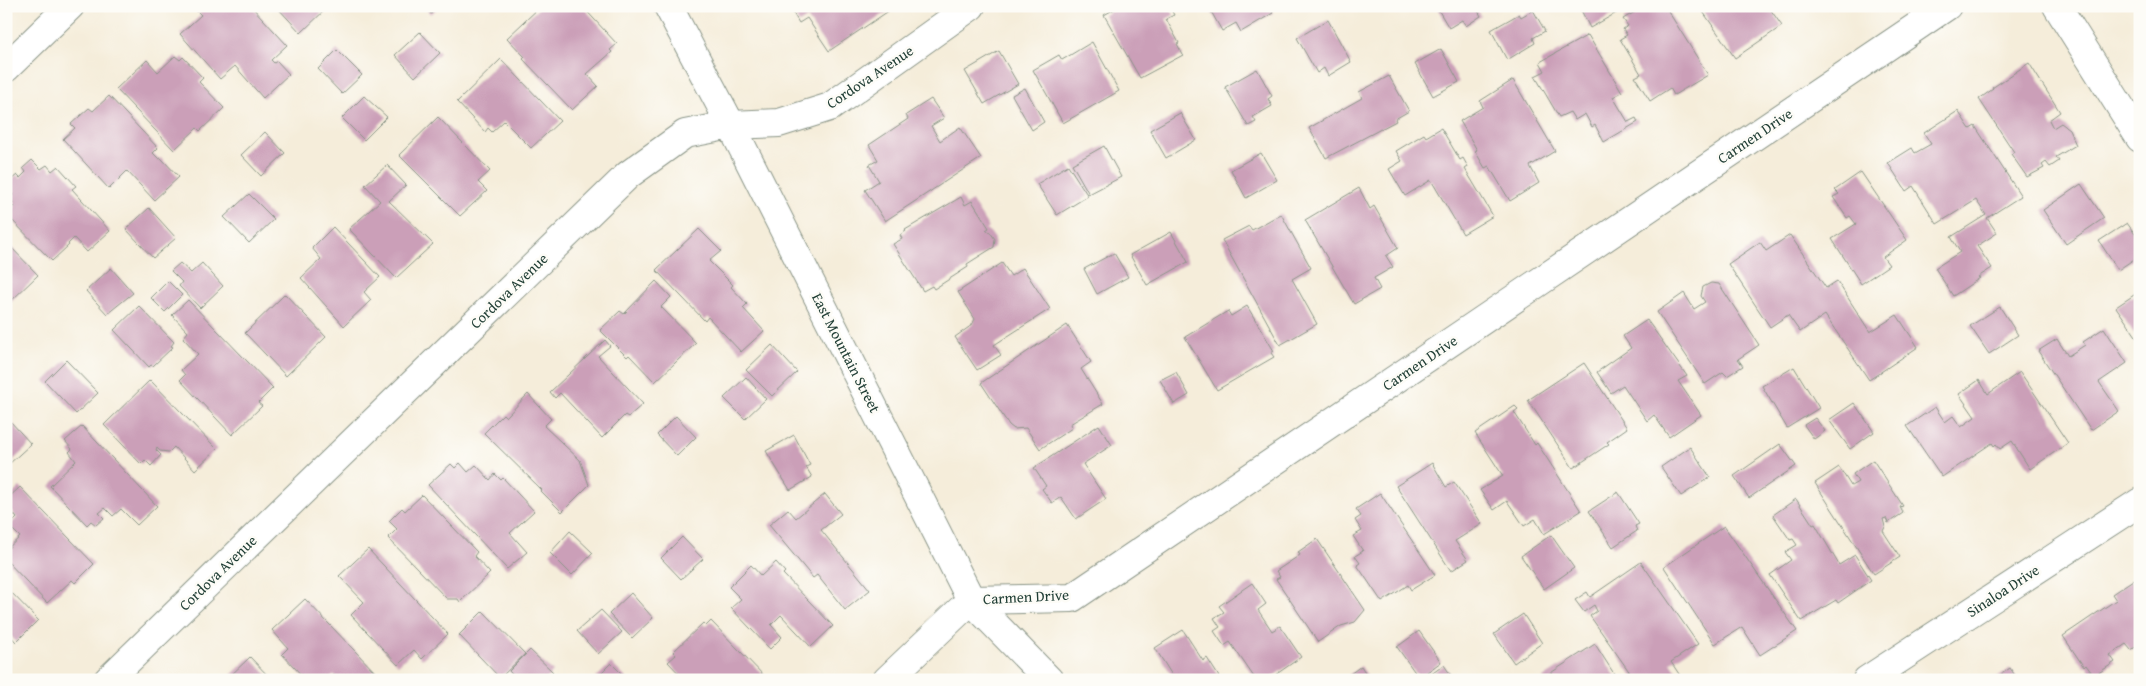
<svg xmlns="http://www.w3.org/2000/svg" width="2146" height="686" font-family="'Gentium Book Plus',serif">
<rect width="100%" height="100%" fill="#fdfcf7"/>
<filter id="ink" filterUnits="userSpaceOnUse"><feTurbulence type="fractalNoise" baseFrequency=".02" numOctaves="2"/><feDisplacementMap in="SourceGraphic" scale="10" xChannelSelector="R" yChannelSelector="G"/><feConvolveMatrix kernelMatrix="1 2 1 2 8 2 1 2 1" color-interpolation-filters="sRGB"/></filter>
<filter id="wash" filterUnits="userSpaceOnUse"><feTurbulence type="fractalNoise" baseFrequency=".0096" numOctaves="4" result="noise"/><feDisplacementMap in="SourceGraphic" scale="20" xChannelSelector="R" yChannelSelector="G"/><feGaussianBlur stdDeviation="1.12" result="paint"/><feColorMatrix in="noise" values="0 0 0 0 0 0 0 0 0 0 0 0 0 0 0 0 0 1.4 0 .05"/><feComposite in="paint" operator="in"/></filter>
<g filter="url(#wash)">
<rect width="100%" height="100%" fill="#f5edda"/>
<g id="blocks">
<path fill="#cb9fb8" d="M202,6H251L287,45L271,60L274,63L277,61L289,74L263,98L235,66L220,79L180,34L201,15L197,11Z
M276,6H329L301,33Z
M423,6H439L431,14Z
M541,6H582L617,44L610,50L612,52L587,74L598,86L572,110L523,59L525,57L507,38Z
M789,6H896L829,51L807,18L799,23Z
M1120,6H1129L1130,8L1133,6H1169L1174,15L1166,19L1179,43L1177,44L1183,55L1140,78L1104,15Z
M1208,6H1269L1273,13L1241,32L1236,23L1222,31Z
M1436,6H1475L1481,16L1466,26L1462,20L1449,28Z
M1579,6H1615L1618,12L1590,28Z
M1645,6H1665L1708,75L1674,95L1670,88L1650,101L1635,77L1641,74L1620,39L1627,35L1623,29L1628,26L1623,19Z
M1699,6H1768L1782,26L1735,58Z
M1533,10L1545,31L1533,38L1535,43L1507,60L1491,30L1519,14L1521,17Z
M1328,20L1351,62L1328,76L1324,68L1317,73L1297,38Z
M420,32L440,53L415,77L395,55Z
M1588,35L1622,92L1613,97L1628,122L1636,118L1638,122L1604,142L1595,125L1592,127L1585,114L1575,120L1570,112L1559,117L1535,76L1545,71L1540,62Z
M1092,42L1119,91L1063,123L1033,70L1059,55L1062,60Z
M1441,49L1459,82L1433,96L1415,64Z
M337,50L362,75L342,94L318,69Z
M999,51L1018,84L984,104L965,71Z
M175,56L180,60L183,57L203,78L199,82L224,108L200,131L197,128L174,150L116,89L147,60L158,72Z
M501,59L560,121L531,148L504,121L492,132L488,128L485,132L457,102Z
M2029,63L2060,112L2049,120L2053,128L2061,123L2069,129L2076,145L2056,157L2059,161L2050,167L2046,162L2042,165L2044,168L2027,177L2011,154L2014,152L1979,99L1993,89L1992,88Z
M1257,69L1272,96L1268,99L1272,106L1253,117L1256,122L1248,126L1225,87Z
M1389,76L1409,111L1395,119L1396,121L1326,158L1309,128L1362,98L1359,92Z
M1513,80L1555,151L1530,166L1539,183L1510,201L1489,166L1485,168L1475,151L1477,150L1460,121L1483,107L1480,101Z
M1025,88L1044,122L1032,130L1012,95Z
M109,96L158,148L153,153L159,159L161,158L179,177L154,200L127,171L109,189L63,139L75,128L71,124L89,108L93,111Z
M364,96L387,117L364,140L342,118Z
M931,99L944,118L931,126L940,141L960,127L981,158L885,221L865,190L879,181L869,165L878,160L869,145L908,119L906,115Z
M1958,111L1970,129L1975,126L2021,196L1987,218L1997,233L1977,246L1992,268L1978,277L1980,278L1953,296L1935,268L1960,252L1951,237L1986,215L1976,200L1937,224L1913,186L1906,191L1888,163L1912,148L1915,153L1931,144L1924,133Z
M1180,113L1196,140L1166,158L1150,130Z
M438,117L490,171L478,182L487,191L460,216L399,155Z
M1441,128L1460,160L1463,158L1468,167L1465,169L1493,216L1463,234L1431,180L1405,196L1389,169L1402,161L1396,151L1424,134L1426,137Z
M265,132L285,153L261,176L241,155Z
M1104,146L1121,177L1089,194L1072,164Z
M1261,153L1277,180L1246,198L1231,170Z
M32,160L41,169L47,165L52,171L58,166L76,186L72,189L110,231L87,252L74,238L68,244L69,245L52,261L6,214L15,205L9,198L13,195L6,187V184L17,175L20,178L26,172L23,168Z
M387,165L406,185L389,201L433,244L396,278L349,229L380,201L365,185Z
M1068,165L1088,196L1057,215L1037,184Z
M1861,172L1907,240L1883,257L1889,265L1861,284L1832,239L1856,224L1850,216L1847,218L1833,197L1839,194L1835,190Z
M2081,184L2104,218L2066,244L2043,210Z
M1359,188L1370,209L1374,206L1398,248L1386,256L1393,267L1374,278L1380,289L1354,304L1305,220Z
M249,194L274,219L249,243L224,217Z
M961,197L965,205L972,201L989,228L986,230L990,232L995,239L994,247L967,264L968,267L934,289L932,286L923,291L893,244L902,239L900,235L906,231L905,230Z
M149,208L176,238L153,258L126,229Z
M1281,214L1311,268L1292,279L1317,324L1280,345L1222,240L1249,226L1252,230Z
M2127,223L2140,241V255L2118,270L2099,241Z
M333,227L380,277L364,292L371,300L344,326L301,278L321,259L312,248Z
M699,229L721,251L709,261L733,285L731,287L747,304L743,308L764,331L741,352L708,317L705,321L656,270Z
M1171,232L1188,262L1147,285L1130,255Z
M1790,235L1826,288L1837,281L1870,332L1897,315L1918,347L1869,380L1825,315L1800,332L1788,315L1770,327L1728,264L1760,242L1766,251Z
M6,242L38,275L10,302L6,298Z
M1114,253L1128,277L1097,294L1084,269Z
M180,263L191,273L202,263L223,286L200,308L179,286L182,282L171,271Z
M1002,263L1011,276L1023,268L1050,309L994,345L1001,355L977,370L955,337L972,325L975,319L958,292Z
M111,268L133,293L107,314L86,291Z
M168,281L182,295L165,312L151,298Z
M656,281L671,297L661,307L696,343L655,382L629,355L627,357L600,330L620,311L624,314Z
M1711,283L1719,284L1759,345L1738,359L1743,366L1727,376L1723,372L1705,384L1657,312L1684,293L1694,309L1705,302L1701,296L1703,287Z
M2140,291V342L2116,307Z
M285,294L326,337L286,376L245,333Z
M188,300L273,388L258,403L262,406L232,435L180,380L185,375L181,370L198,354L183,338L188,332L172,315Z
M139,306L174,342L171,346L173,347L153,366L151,365L149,367L114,330Z
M1247,306L1274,351L1271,353L1274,357L1217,390L1185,337L1228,311L1231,316Z
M2000,307L2018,335L1989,354L1970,326Z
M1647,320L1687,376L1678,381L1701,415L1669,437L1654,415L1647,421L1623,385L1611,393L1597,372L1631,348L1623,336Z
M1067,325L1091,362L1081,369L1103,404L1070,424L1072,428L1040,449L1026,428L1014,429L1009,425L981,383Z
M2104,328L2127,363L2099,382L2119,411L2091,430L2038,351L2057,339L2068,356L2085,345L2083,342Z
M605,340L610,346L598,356L643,404L628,417L625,415L602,438L560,393L555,398L550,392Z
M772,345L797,372L772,396L746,370Z
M66,360L98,393L76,414L45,381Z
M1584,363L1627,428L1607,442L1609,444L1573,468L1528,400Z
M1794,367L1819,408L1787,428L1762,386Z
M1176,372L1189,395L1174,404L1160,380Z
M2020,372L2068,443L2030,469L2012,441L2000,449L1996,444L1994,446L1992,443L1942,477L1907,426L1935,407L1945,422L1953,416L1961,427L1975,417L1959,394L1979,380L1988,394Z
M746,377L766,399L745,419L724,398Z
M150,380L217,449L195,470L174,447L169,452L160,451L157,448L156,450L161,455L151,466L145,460L141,464L104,425Z
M528,394L551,419L544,426L580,460L589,485L562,512L541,491L542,490L484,433L503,414L506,417Z
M1854,403L1874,432L1850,449L1829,420Z
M1515,406L1518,409L1514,412L1535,445L1537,443L1581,511L1544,534L1535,519L1524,526L1507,501L1494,510L1480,490L1503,476L1475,433Z
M676,416L696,437L677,456L657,435Z
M1815,418L1825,431L1814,439L1804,425Z
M10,421L31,444L9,464L6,461V425Z
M1099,425L1112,445L1083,464L1106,499L1076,519L1061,497L1052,503L1042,489L1046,486L1034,468Z
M82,426L157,506L137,525L121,509L113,516L105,508L99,513L104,518L96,525L91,521L87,525L50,486L76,461L69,452L72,449L65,441Z
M794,435L810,465L806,467L812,477L790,490L766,451Z
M1780,444L1796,466L1749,498L1734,476Z
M1690,447L1710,477L1681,496L1661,467Z
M1873,460L1903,506L1900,507L1903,513L1888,523L1886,518L1883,519L1885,527L1883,531L1900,557L1874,574L1815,483L1839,467L1851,486L1858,482L1853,474Z
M460,463L468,472L476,465L490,480L495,474L501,480L503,478L534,511L510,533L527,552L507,569L428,485L451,464L455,468Z
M1432,463L1446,487L1454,482L1482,524L1455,541L1468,560L1451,571L1396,486Z
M20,487L94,564L75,583L72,580L47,603L6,560V550L20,537L9,526L17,518L6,505V500Z
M1618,492L1639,524L1635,526L1637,531L1613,547L1589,511Z
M1380,493L1435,575L1411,590L1408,585L1382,602L1357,565L1360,563L1355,556L1363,551L1353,536L1362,531L1355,520L1361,516L1356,509Z
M825,494L841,514L821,530L870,590L845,610L817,575L813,578L769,525L788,509L796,518Z
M422,495L477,552L474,556L490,573L460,602L458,599H447L388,538L397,529L389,521L402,508L405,511Z
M1796,499L1813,525L1815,524L1839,565L1855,555L1871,580L1838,603L1836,600L1801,621L1770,575L1791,560L1785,552L1797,545L1793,539L1790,540L1773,515Z
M1724,526L1797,631L1760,655L1742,627L1715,644L1664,567Z
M570,531L593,553L572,575L550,553Z
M1551,535L1574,568L1544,589L1521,556Z
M682,537L703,559L681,579L661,558Z
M1317,539L1365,610L1355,622L1341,626L1318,642L1276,579L1280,577L1276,571L1300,555L1298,552Z
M368,549L448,634L422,659L414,650L398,665L351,615L364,602L339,576Z
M776,562L785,572L783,574L833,626L811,647L781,615L771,625L782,637L770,649L731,608L741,599L729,587L751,565L761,576Z
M1641,562L1698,644L1671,662L1683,680H1629L1633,677L1590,616L1597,611L1594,605L1584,612L1575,600L1587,592L1590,597Z
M2136,578L2140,584V644L2131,650L2126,644L2110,655L2115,662L2094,676L2086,665L2084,667L2063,636L2116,600L2112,594Z
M1252,583L1266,604L1258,610L1272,631L1280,626L1301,657L1268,680H1256L1230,642L1224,646L1214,631L1220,627L1214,618L1224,612L1219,606Z
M6,587L38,620L16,642L8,633L6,635Z
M631,593L653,618L632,638L609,614Z
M305,599L377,674L371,680H339L334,675L329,680H306L282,654L288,648L272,630Z
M601,610L622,632L598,654L577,631Z
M483,611L525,654L500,678L459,635Z
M1523,614L1542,643L1514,663L1494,634Z
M711,621L768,680H685L668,662L676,655L673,652L703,623L706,626Z
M1183,630L1203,661L1207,658L1221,680H1175L1155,648Z
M1419,631L1441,662L1419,678L1397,647Z
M1595,644L1618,680H1544L1543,678Z
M530,650L553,672L546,680H517L509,671Z
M250,657L272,680H226Z
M611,663L628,680H594Z
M1444,665L1454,680H1423Z
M1361,666L1370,680H1342Z
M2010,668L2018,680H1993Z"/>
</g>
</g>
<g filter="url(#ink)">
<use href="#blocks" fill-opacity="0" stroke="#8a9587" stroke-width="1"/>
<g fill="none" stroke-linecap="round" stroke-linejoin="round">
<defs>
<path id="minor" d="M668,6L731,125L971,600L1049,680
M2057,6L2140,138
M6,68L70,6
M108,680L628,175L685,134L731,125L779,123L830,107L971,6
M887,680L971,600L1072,598L1947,6
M1867,680L2140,502"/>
</defs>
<use href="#minor" stroke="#8a9587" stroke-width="30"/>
<use href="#minor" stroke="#fff" stroke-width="28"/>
</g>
</g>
<g text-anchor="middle" stroke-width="5" stroke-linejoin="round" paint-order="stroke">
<g font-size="15" fill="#1f3d34" stroke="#fdfcf7">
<text transform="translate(870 77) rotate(-34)" y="5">Cordova Avenue</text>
<text transform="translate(1755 136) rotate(-34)" y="5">Carmen Drive</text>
<text transform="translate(509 291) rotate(-44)" y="5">Cordova Avenue</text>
<text transform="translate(846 353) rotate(63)" y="5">East Mountain Street</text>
<text transform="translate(1420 363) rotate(-34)" y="5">Carmen Drive</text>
<text transform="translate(218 573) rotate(-44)" y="5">Cordova Avenue</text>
<text transform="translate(2003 591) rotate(-33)" y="5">Sinaloa Drive</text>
<text transform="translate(1026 597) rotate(-3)" y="5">Carmen Drive</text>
</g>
</g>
<rect width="2146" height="686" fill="none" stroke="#fdfcf7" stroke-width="25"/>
</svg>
